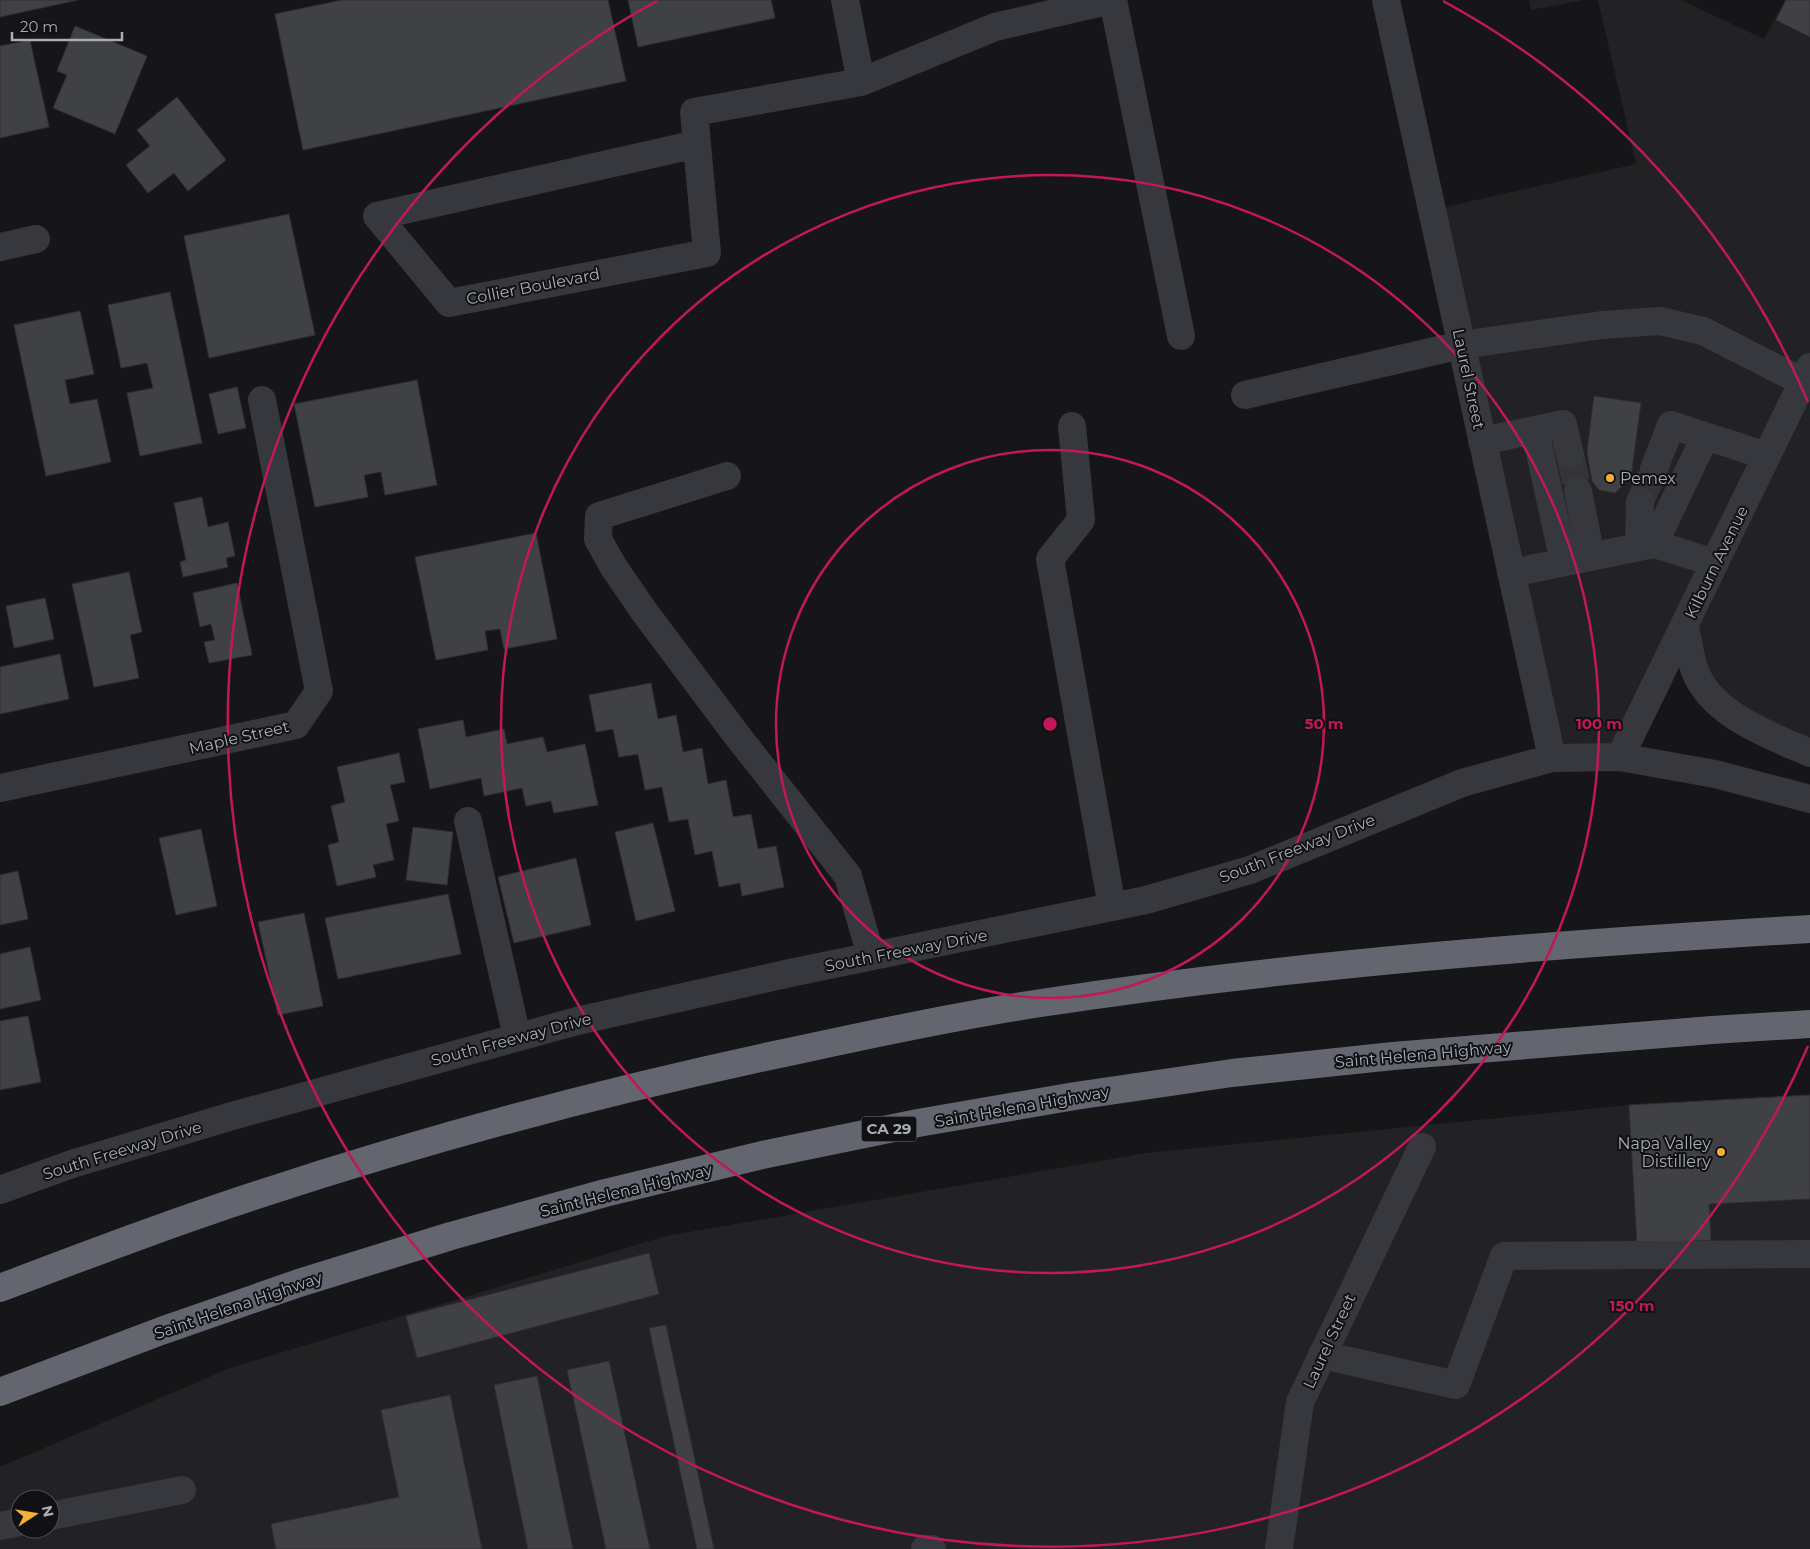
<svg xmlns="http://www.w3.org/2000/svg" width="1810" height="1549" font-family="Montserrat,sans-serif">
<rect width="100%" height="100%" fill="#161618"/>
<path fill="#222225" fill-rule="evenodd" d="M1529,0H1584L1531,10Z
M1598,0H1681L1764,39L1785,0H1810V753L1731,715L1685,627L1620,757L1552,758L1432,210L1636,164Z
M1810,1095V1549H0V1467L230,1368L666,1236L1146,1153L1629,1105ZM20,1499H50V1529H20Z"/>
<path fill="#404145" stroke="#303034" d="M0,0H78L0,17Z
M342,0H608L626,81L303,150L275,14Z
M628,0H771L775,18L638,47Z
M1786,0H1810V37L1776,20Z
M75,26L147,56L115,134L53,108L67,75L57,71Z
M30,40L49,127L0,138V46Z
M177,97L226,160L188,191L174,173L148,193L126,165L150,146L137,130Z
M289,214L315,335L209,358L184,236Z
M170,292L202,443L140,456L127,393L153,388L147,363L121,368L108,305Z
M80,311L94,374L65,380L70,404L97,399L111,462L46,476L14,325Z
M417,380L437,485L385,495L381,472L364,475L368,497L315,507L294,404Z
M237,387L246,428L218,434L209,394Z
M1594,396L1641,403L1631,477L1615,493L1599,490L1592,481L1587,452Z
M202,497L208,527L228,522L235,556L226,558L228,567L183,577L180,562L186,560L174,503Z
M536,533L557,639L504,649L500,629L485,631L488,650L436,660L415,557Z
M129,572L142,632L130,635L139,678L94,687L72,584Z
M237,583L252,655L209,663L204,642L215,640L211,624L200,627L193,593Z
M45,598L54,639L14,648L6,606Z
M60,654L69,699L0,714V667Z
M651,683L658,719L676,715L683,752L702,748L708,784L726,780L733,817L751,814L758,849L776,846L784,887L742,896L740,883L719,887L712,851L695,855L688,819L669,822L662,787L645,790L638,754L619,757L613,729L596,732L589,695Z
M463,720L466,737L504,729L507,744L543,737L547,752L585,744L598,805L554,813L551,801L526,806L522,788L484,796L481,778L430,789L418,729Z
M399,753L405,782L390,785L399,821L386,824L394,860L373,865L376,877L337,886L328,845L339,842L331,806L345,802L337,767Z
M653,823L675,911L636,921L615,832Z
M413,827L453,832L447,885L406,880Z
M201,829L217,906L176,915L159,838Z
M576,858L591,925L514,943L498,877Z
M18,871L28,919L0,925V875Z
M448,894L461,954L338,979L325,918Z
M304,913L323,1006L278,1015L258,922Z
M30,947L41,1000L0,1009V954Z
M28,1016L41,1082L0,1090V1021Z
M1810,1095V1199L1709,1204L1711,1240L1637,1244L1629,1105Z
M649,1253L659,1294L417,1358L406,1316Z
M666,1325L714,1549H697L649,1328Z
M609,1361L650,1549H606L567,1370Z
M537,1376L573,1549H528L494,1385Z
M450,1395L482,1549H276L271,1524L399,1497L381,1410Z"/>
<g fill="none" stroke-linecap="round" stroke-linejoin="round">
<path stroke="#333438" stroke-width="28" stroke-dasharray="28 14" stroke-linecap="butt" d="M1570,455L1578,491
M1640,502L1654,469"/>
<path stroke="#37383d" stroke-width="28" d="M1113,0L1181,336
M1386,0L1552,758
M861,82L995,27L1111,0
M697,144L377,216L449,303L707,253L694,112L861,82L845,0
M0,247L36,239
M1245,395L1461,345L1602,325L1660,321L1703,331L1803,382
M1072,426L1081,520L1050,559L1112,907
M1535,430L1564,562
M1482,441L1563,424L1570,455
M1654,469L1671,425L1767,456
M727,476L599,516L598,539L613,566L643,610L739,738L848,876L871,956
M1578,491L1591,557
M1654,544L1705,437
M1639,547L1640,502
M1511,573L1654,544L1715,563
M1685,626C1688,640 1690,657 1695,671C1712,715 1769,735 1810,753
M1620,757L1810,367
M0,788L296,725L319,691L262,400
M468,821L517,1037
M0,1190L72,1164L232,1116L577,1021L790,973L1146,900L1250,870L1462,783L1552,758L1620,757L1715,774L1810,799
M1322,1355L1456,1385L1504,1256L1810,1254
M50,1516L182,1490
M0,1526L20,1522
M925,1549H932
M1279,1549L1300,1402L1422,1147"/>
<path stroke="#63666e" stroke-width="28" d="M0,1288C87,1255 174,1222 263,1193C440,1135 620,1087 803,1049C881,1032 961,1015 1041,1003C1296,964 1553,944 1810,929
M0,1392L161,1331L299,1283L451,1236L605,1193L762,1155L918,1123L1075,1096L1232,1073L1393,1056L1712,1030L1810,1024"/>
</g>
<g fill="none" stroke="#c2185b" stroke-width="2.5">
<circle cx="1050" cy="724" r="274"/>
<circle cx="1050" cy="724" r="549"/>
<path d="M1808 1046A823 823 0 1 1 657 1M1443 1A823 823 0 0 1 1808 402"/>
</g>
<g fill="#f2b134" stroke="#111113" stroke-width="2">
<circle cx="1610" cy="478" r="5"/>
<circle cx="1721" cy="1152" r="5"/>
</g>
<g text-anchor="middle" stroke-width="4" stroke-linejoin="round" paint-order="stroke">
<rect fill="#111113" stroke="#7b7e86" stroke-width="1" x="861.5" y="1116.5" width="55" height="25" rx="4"/>
<g font-size="15" font-weight="bold" fill="#a8adb8">
<text x="889" y="1134">CA 29</text>
</g>
<g font-size="16" fill="#a8adb8" stroke="#111113">
<text transform="translate(533 286) rotate(-11)" y="6">Collier Boulevard</text>
<text transform="translate(1469 379) rotate(78)" y="6">Laurel Street</text>
<text transform="translate(1716 562) rotate(-64)" y="6">Kilburn Avenue</text>
<text transform="translate(239 737) rotate(-13)" y="6">Maple Street</text>
<text transform="translate(1297 848) rotate(-21)" y="6">South Freeway Drive</text>
<text transform="translate(906 950) rotate(-11)" y="6">South Freeway Drive</text>
<text transform="translate(511 1039) rotate(-15)" y="6">South Freeway Drive</text>
<text transform="translate(1423 1054) rotate(-5)" y="6">Saint Helena Highway</text>
<text transform="translate(1022 1106) rotate(-10)" y="6">Saint Helena Highway</text>
<text transform="translate(122 1150) rotate(-17)" y="6">South Freeway Drive</text>
<text transform="translate(626 1190) rotate(-14)" y="6">Saint Helena Highway</text>
<text transform="translate(238 1305) rotate(-19)" y="6">Saint Helena Highway</text>
<text transform="translate(1329 1341) rotate(-65)" y="6">Laurel Street</text>
</g>
<g font-size="16" fill="#a8adb8" stroke="#111113" text-anchor="start">
<text x="1620" y="484">Pemex</text>
<text x="1711" y="1149" text-anchor="end">Napa Valley<tspan x="1711" dy="18">Distillery</tspan></text>
</g>
</g>
<circle cx="1050" cy="724" r="8" fill="#c2185b" stroke="#111113" stroke-width="2.5"/>
<g font-size="15" text-anchor="middle" font-weight="bold" fill="#c2185b" stroke="#111113" stroke-width="4" stroke-linejoin="round" paint-order="stroke">
<text x="1324" y="729">50 m</text>
<text x="1599" y="729">100 m</text>
<text x="1632" y="1311">150 m</text>
</g>
<g transform="translate(35 1514) rotate(78)"><circle r="24" fill="#111113" stroke="#4d4f55"/>
<path d="M0-4L9 19L0 12L-9 19Z" fill="#f2b134"/>
<text y="-8" font-size="14" font-weight="bold" text-anchor="middle" fill="#a8adb8">N</text>
</g>
<path d="M12 32v8h110v-8" fill="none" stroke="#a8adb8" stroke-width="2.5"/>
<text x="20" y="32" font-size="15" fill="#a8adb8" stroke="#111113" stroke-width="4" paint-order="stroke">20 m</text>
</svg>
